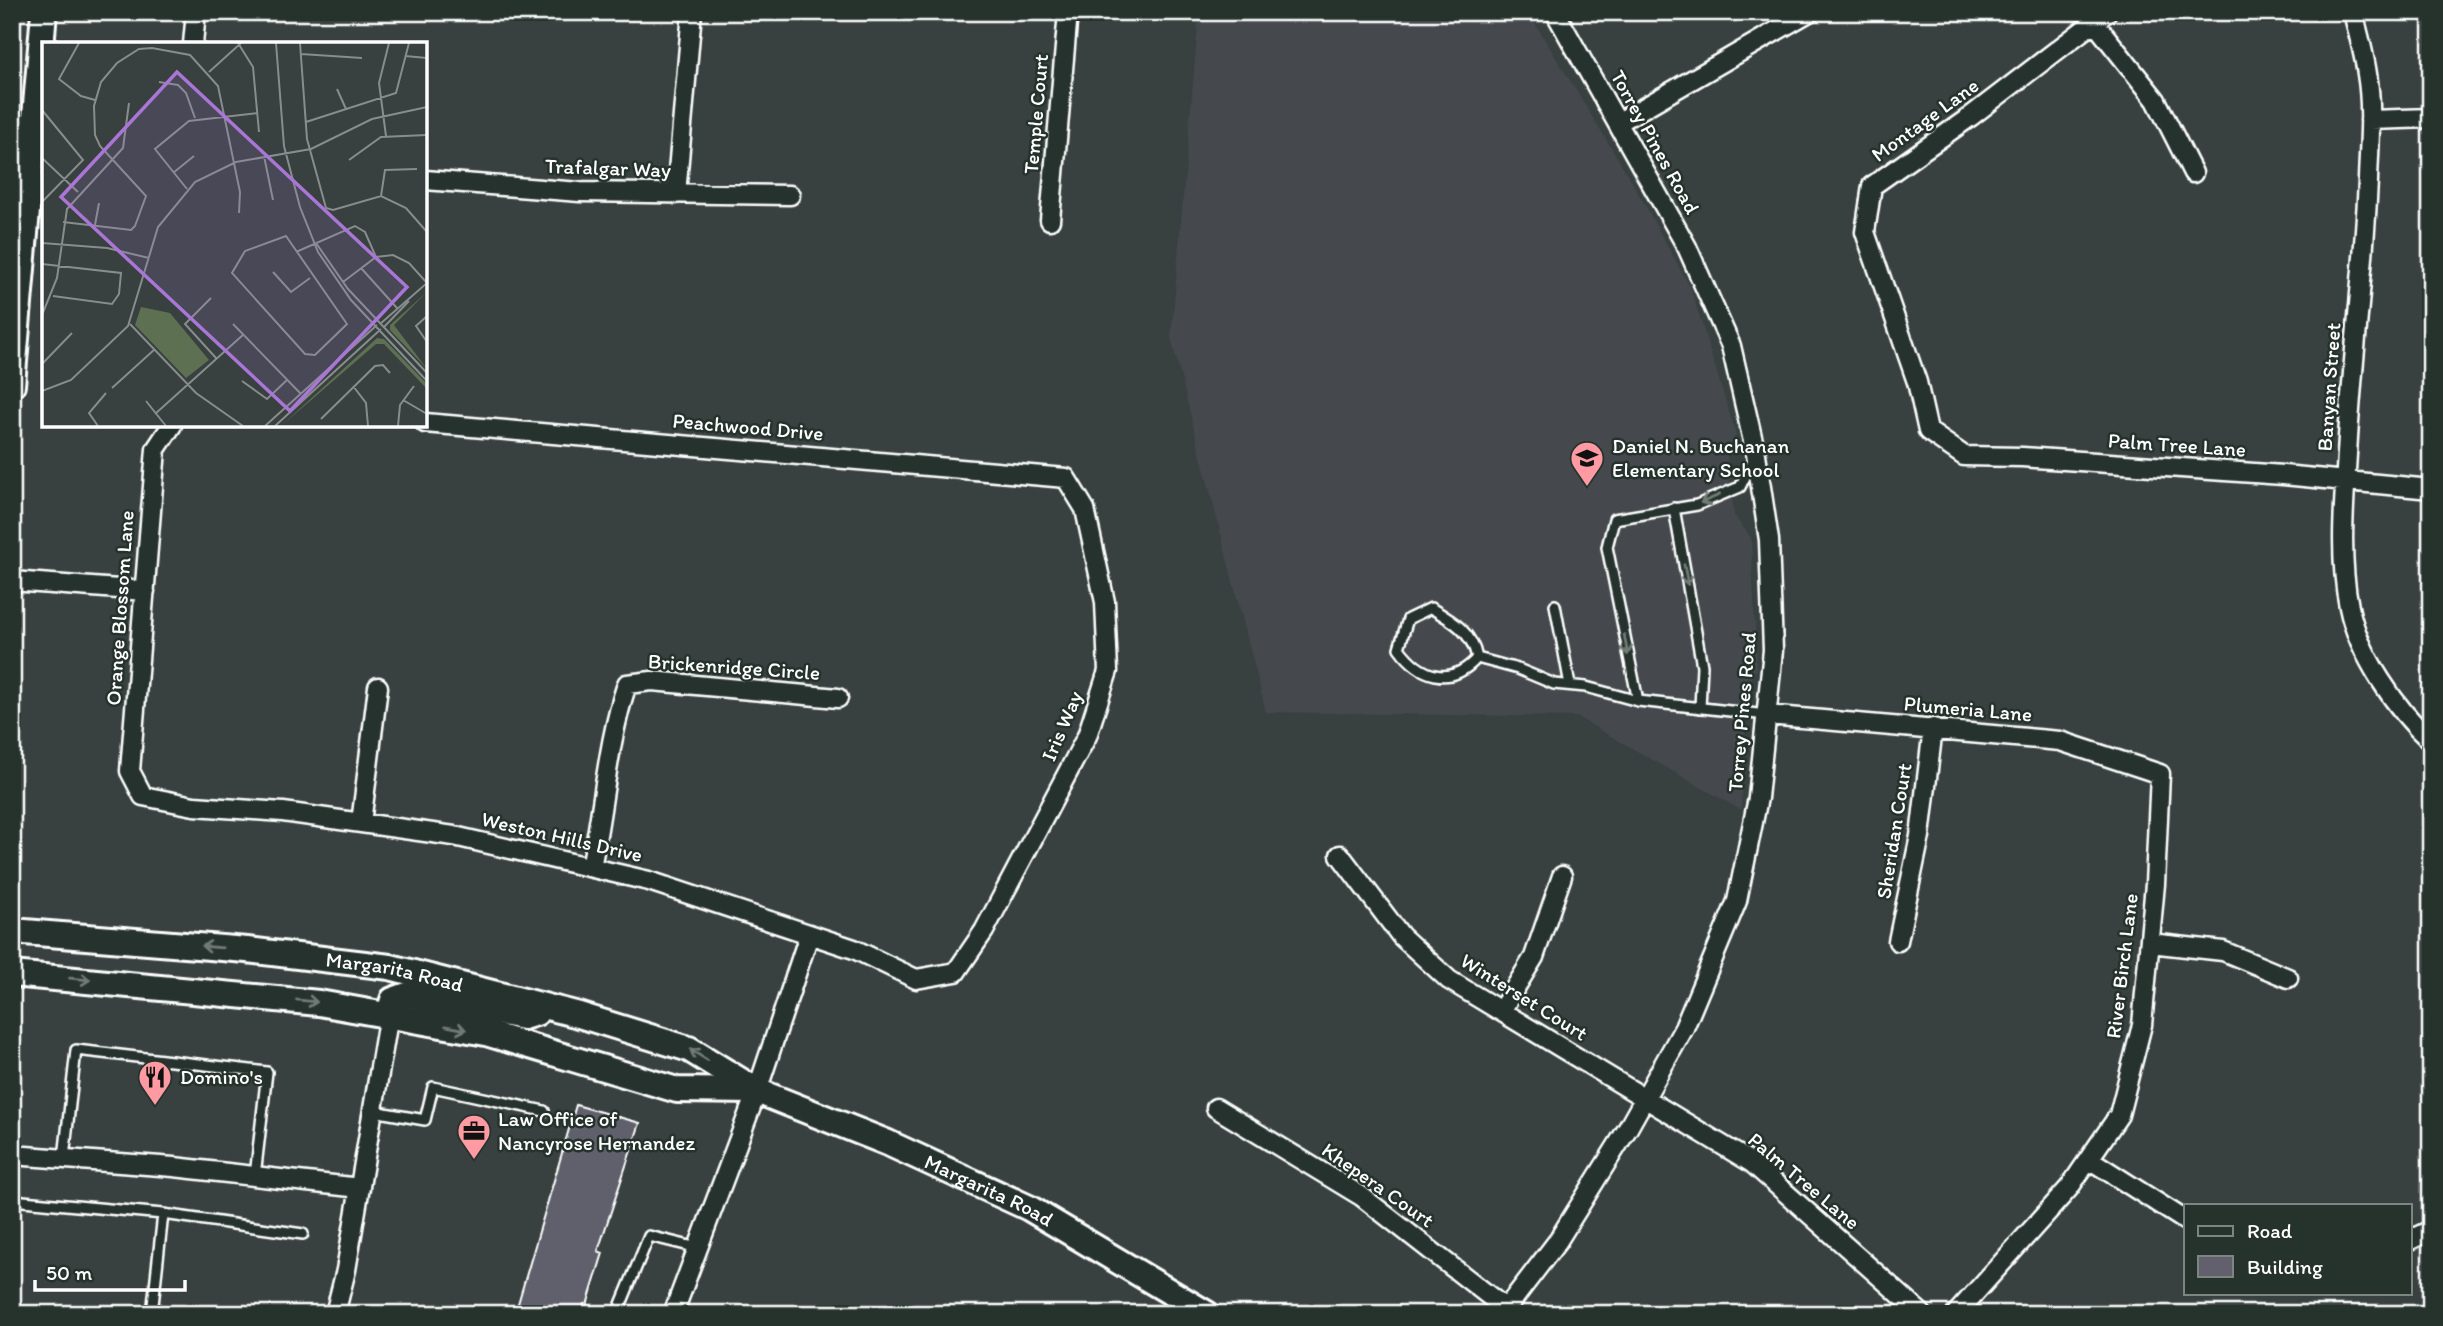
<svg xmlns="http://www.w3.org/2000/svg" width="2443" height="1326" font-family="Itim,sans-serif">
<rect width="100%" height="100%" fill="#384040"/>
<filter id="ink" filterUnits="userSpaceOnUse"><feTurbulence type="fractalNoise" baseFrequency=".0143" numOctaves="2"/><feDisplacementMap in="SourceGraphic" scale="14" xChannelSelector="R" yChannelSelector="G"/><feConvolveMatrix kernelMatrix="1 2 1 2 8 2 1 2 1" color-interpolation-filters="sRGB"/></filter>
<g filter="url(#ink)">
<path fill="#444a4d" d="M1199,12H1528L1631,180L1691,289L1736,435L1727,455L1734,515L1751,538L1757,669L1747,683L1741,810L1577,717L1266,712L1171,338Z"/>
<path fill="#61606c" stroke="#fff" stroke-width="2" d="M576,1105L640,1123L598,1251L603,1253L587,1305L584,1304L581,1314H515Z"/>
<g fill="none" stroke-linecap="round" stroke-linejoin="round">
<defs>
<path id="service" d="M1754,459L1740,487L1697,505L1614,519L1607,547L1638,701L1767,715
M1674,508L1702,666L1700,708
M1555,605L1570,685
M1431,608C1453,621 1472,632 1477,658C1450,688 1420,677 1399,648L1408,619Z
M1477,658L1518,669L1554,684L1586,687L1638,701
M373,1111L425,1120L433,1087L544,1111
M64,1158L76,1050L267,1072L255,1176
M12,1200L163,1214L303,1234
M152,1314L163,1214
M617,1314L649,1236L698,1248"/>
<path id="minor" d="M2107,12L1970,117L1872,186L1865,232L1917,382L1928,431L1964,456L2022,457L2283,475L2431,489
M2353,12C2358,33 2364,53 2367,74C2373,109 2369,145 2368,180C2364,272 2352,363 2347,454C2344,504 2339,558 2349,607C2358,653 2397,711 2431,741
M2094,22L2156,100L2193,173
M193,44L196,12
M2370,120L2431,118
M1619,122L1809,12
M425,180L580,192L790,195
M676,194L692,12
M1050,220L1068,12
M172,425L156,449L130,771L143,796L194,806L283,812L454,836L649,881L854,949L916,979L956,972L984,931L1087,736L1108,671L1105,602L1085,509L1066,478L425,423
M12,581L145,591
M1767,715L2060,741L2160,774L2155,884L2142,1025L2119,1115L2069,1188L1956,1314
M361,823L378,687
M1340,855L1401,936L1449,980L1752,1163L1922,1314
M591,867C604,806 607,744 627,684L652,681L838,698
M1898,941L1920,836L1933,728
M2150,943L2223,951L2288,978
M1501,1011L1534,957L1562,876
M1216,1108L1361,1196L1506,1309
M12,1155L174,1167L360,1188
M2089,1159L2186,1221
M2410,1240L2431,1230
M335,1314L346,1270L389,1014
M673,1314L757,1091L809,935
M1502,1314L1557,1242L1628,1128L1684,1028L1737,901L1758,798L1773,650L1769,540L1756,454L1731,346L1687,247L1555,12"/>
<g id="secondary">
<path d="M12,385L44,12"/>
<path id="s1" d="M12,931L247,950L390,967L579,1015L689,1049L757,1091L888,1143L1029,1208L1207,1314"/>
<path d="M12,974L319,1003L486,1033L677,1090L755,1091"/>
<path d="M389,1014L393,1000L407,995L523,1017L536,1013L538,1008"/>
</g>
</defs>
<use href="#service" stroke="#fff" stroke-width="14"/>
<use href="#minor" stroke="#fff" stroke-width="23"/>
<use href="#secondary" stroke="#fff" stroke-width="30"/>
<use href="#service" stroke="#26332d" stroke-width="9"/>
<use href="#minor" stroke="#26332d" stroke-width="18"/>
<use href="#secondary" stroke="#26332d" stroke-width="24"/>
</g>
<defs><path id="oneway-shaft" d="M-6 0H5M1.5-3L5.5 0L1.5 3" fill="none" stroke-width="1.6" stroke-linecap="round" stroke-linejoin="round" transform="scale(1.75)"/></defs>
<g stroke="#727a76">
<use href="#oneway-shaft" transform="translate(1710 499) rotate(157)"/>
<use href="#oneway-shaft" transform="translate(1686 575) rotate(79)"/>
<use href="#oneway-shaft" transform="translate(1626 645) rotate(80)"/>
<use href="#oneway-shaft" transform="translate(212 947) rotate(-175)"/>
<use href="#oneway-shaft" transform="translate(80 979) rotate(5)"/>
<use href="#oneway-shaft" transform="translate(307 1001) rotate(6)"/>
<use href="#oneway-shaft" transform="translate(456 1028) rotate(11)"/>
<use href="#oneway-shaft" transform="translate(699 1055) rotate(-148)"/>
</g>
</g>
<defs>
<symbol id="school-pin" viewBox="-11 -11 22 30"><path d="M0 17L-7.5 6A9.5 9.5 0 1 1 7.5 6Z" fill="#ff9aa2" stroke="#26332d"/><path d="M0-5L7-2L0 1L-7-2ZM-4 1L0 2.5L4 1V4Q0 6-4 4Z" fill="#111"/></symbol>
<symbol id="restaurant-pin" viewBox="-11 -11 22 30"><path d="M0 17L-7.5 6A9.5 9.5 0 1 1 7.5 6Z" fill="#ff9aa2" stroke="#26332d"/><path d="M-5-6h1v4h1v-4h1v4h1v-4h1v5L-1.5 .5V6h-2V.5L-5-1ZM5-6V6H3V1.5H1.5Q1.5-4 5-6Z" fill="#111"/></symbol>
<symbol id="office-pin" viewBox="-11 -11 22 30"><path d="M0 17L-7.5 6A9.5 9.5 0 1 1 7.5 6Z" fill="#ff9aa2" stroke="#26332d"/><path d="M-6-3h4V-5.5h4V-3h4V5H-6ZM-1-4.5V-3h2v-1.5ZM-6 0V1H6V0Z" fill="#111"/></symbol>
</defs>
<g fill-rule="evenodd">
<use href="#school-pin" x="1568" y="439" width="38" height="52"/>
<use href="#restaurant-pin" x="136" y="1058" width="38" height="52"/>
<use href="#office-pin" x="455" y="1112" width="38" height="52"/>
</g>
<g text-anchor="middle" stroke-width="5" stroke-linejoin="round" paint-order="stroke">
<g font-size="21" fill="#fff" stroke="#26332d">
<text transform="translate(1036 114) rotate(-85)" y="7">Temple Court</text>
<text transform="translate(1925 120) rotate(-36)" y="7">Montage Lane</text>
<text transform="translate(1655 142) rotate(61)" y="7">Torrey Pines Road</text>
<text transform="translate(608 168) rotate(2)" y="7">Trafalgar Way</text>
<text transform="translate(2329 387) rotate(-86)" y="7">Banyan Street</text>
<text transform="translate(748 427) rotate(5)" y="7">Peachwood Drive</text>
<text transform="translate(2177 445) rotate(4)" y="7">Palm Tree Lane</text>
<text transform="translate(120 608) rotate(-86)" y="7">Orange Blossom Lane</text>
<text transform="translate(734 667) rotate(4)" y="7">Brickenridge Circle</text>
<text transform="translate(1968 709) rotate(5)" y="7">Plumeria Lane</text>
<text transform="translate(1742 712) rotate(-85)" y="7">Torrey Pines Road</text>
<text transform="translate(1062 726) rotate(-67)" y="7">Iris Way</text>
<text transform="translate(1894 831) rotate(-81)" y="7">Sheridan Court</text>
<text transform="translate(562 837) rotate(13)" y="7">Weston Hills Drive</text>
<text transform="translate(2122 966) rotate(-83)" y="7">River Birch Lane</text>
<text dy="7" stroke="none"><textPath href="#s1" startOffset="385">Margarita Road</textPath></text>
<text transform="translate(1524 997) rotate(32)" y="7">Winterset Court</text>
<text transform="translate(1804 1181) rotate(40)" y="7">Palm Tree Lane</text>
<text transform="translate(1378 1185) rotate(35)" y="7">Khepera Court</text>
<text dy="7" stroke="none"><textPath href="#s1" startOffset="1022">Margarita Road</textPath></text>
</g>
<g font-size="21" fill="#fff" stroke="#26332d" text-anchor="start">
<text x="1612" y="453">Daniel N. Buchanan<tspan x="1612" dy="24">Elementary School</tspan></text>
<text x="180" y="1084">Domino's</text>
<text x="498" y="1126">Law Office of<tspan x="498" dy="24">Nancyrose Hernandez</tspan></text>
</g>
</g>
<g transform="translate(42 42)">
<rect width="385" height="385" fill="#384040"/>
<path d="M385,250L352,283L385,327L348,288V283ZM99,265L128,271L167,318L144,336L93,283ZM335,296L342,297L385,342V347L342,302H334L239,384Z" fill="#5e7052"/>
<path fill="none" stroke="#888c8c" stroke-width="2" d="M37,1L17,37L39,54L53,58M196,1L211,25L217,90M234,1L242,104L258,165L276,210L309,258L385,339M258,1L265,97L284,166L291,168L339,154L364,166L385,190M259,12L320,16M363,14L385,16M167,30L199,1M117,40L136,43L144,51L153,76M295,47L304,67M0,68L41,118L0,160M264,80L354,51L367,1M344,94L337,41L347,1M222,114L231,158M0,116L36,150M307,118L339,95L385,93M131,131L152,114M145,147L113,107L147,79L216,71M339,154L343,128L375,127M21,180L89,188L93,184L104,154L58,104L53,93L52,64L59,40L75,21L97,7L110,6L148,13L176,44L198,150L197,171M53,183L57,161M244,194L305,282L273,313L263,312L190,231L203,209ZM0,201L65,206L107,216M274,201L306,247L385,331M254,210L313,184L323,190L334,215M0,222L79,231L77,252L70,262L11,254M319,226L355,266M231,230L249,250L268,236M301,240L334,215L351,213L367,221L385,241L338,282M169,256L143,282L174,316M0,273L15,236L25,167L81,106L87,61M385,274L374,284L385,300M88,282L154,351L201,384M191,282L259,352M342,285L367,259M0,322L30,291M200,339L225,357L245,338M311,344L324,361L326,384M70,346L113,307M0,349L29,338L86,284L116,185L153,140L194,120L269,107L330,77L385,65M361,358L385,372M104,359L124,384M113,372L202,292M279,377L333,324L341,323L348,331M56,384L47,371L64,351M223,384L335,283M233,384L339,287M356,384L358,363L372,344"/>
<path fill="#a976d5" fill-opacity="0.15" stroke="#a976d5" stroke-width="3.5" d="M135,30L365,245L248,369L19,155Z"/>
<rect width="385" height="385" fill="none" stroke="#fff" stroke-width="3.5"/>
</g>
<rect width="2443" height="1326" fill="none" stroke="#26332d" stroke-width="42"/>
<rect x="21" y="21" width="2401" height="1284" fill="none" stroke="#fff" stroke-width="2.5" filter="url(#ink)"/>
<rect x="2184" y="1204" width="228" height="91" fill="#26332d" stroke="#7d8581" stroke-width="2"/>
<rect x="2198" y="1226" width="35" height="10" fill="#26332d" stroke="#7d8581" stroke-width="2"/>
<text x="2247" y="1238" font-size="21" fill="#ffffff">Road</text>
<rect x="2198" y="1256" width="35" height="21" fill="#61606c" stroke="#7d8581" stroke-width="2"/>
<text x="2247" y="1274" font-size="21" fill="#ffffff">Building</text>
<path d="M35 1280v10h150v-10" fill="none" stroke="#ffffff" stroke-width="3.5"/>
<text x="46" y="1280" font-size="21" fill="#ffffff" stroke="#26332d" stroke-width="5" paint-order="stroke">50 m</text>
</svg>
